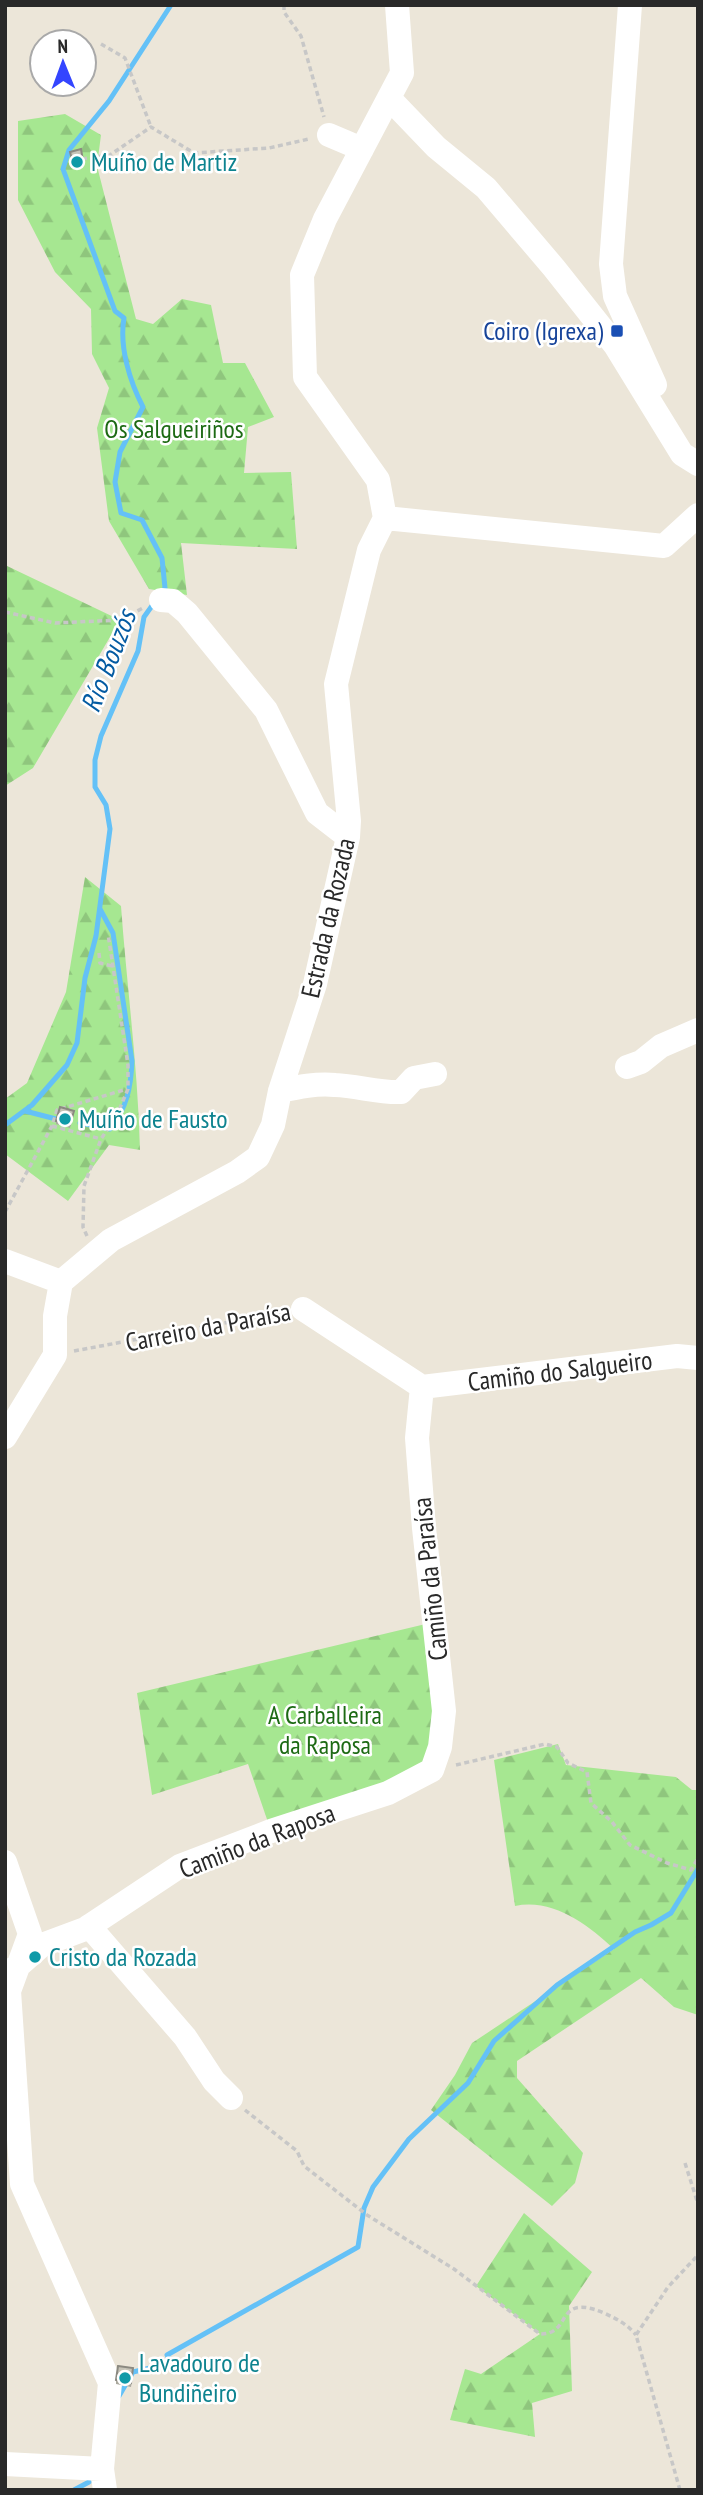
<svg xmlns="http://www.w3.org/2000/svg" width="703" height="2495" font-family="'PT Sans Narrow',sans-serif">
<defs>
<pattern id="forest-firs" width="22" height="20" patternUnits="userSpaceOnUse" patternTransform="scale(1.75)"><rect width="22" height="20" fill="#a6e791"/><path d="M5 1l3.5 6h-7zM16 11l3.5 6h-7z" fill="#8fc67d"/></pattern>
</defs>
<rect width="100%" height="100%" fill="#ece6d9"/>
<path fill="url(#forest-firs)" d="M65,114L101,135L97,166L136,319L153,324L182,299L211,305L223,363H245L274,417L248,427L244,473L291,472L297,549L181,543L187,595L149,589L109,521L97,428L109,388L92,354L91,309L55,272L18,200V121Z
M5,565L120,620L33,768L5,786Z
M85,877L121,906C127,988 138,1069 140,1150L109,1145L68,1201L5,1154V1099L27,1083L66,992Z
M434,1622L432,1770L271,1831L248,1764L152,1795L137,1693Z
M558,1744L566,1765L676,1777L692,1790H698V2015L674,2007L641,1978L517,2061V2078L583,2153L575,2183L552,2206L431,2110L455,2075L472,2043L614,1949C588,1925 553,1898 515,1906L494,1760Z
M524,2213L592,2272L569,2306L572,2391L532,2403L535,2437L450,2420L465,2369L481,2374L540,2334L476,2286Z"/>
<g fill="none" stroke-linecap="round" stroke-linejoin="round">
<path stroke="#64c1f7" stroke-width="5" d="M162,592L165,588L162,558L142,520L121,513L115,482L120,452L143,407C130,382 119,347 124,318L115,311L63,169L69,150L109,101L171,5
M25,1111L56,1119
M80,1123L110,1129C127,1108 131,1087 132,1061L113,933L100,909
M5,1125L32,1105L67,1065L77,1043L85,978L96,936L110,829L106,805L95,787V760L101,736L138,651L144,617L154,603
M119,2396L133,2372L171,2363L167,2355L358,2247L364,2208L373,2187L409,2139L468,2083L494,2041L557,1985L635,1932L651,1925L671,1913L698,1869
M74,2490L89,2482"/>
<path stroke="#c7c7c7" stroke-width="3.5" stroke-dasharray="5 3.5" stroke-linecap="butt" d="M284,5V12L301,36L324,117
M101,44L125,58L151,127
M82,159L110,155L151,127L194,153L269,148L309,139
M5,612L55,623L120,620L143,608
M99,953L100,963L112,966
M52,1126L101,1139
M5,1212L52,1126L57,1110L127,1089
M87,1236L83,1227L84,1186L101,1139L117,1115L128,1089V1065L108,934
M74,1351L283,1312
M456,1765L545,1744L557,1747L568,1763L587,1772L591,1803L612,1822L630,1845L667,1863L691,1870L698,1858
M245,2110L297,2151L304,2166L367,2215L454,2269L540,2334C573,2335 554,2292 604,2313C617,2319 627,2324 636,2335
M685,2163L698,2204
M680,2490L636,2335L668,2287L698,2255"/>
<path stroke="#fff" stroke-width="24" d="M630,5L611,264L615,296L655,385
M389,98L436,147L486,188L554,268L615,345L682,454L698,464
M329,135L362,149
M385,518L378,480L305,377L302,275L325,219L402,73L397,5
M161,600L173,601L187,613L266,710L317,813L348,837
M627,1067L641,1062L661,1046L698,1030
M280,1091C298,1087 317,1083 335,1085C358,1086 379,1093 401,1092L414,1078L435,1074
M5,1261L61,1282
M303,1309L422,1387
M422,1387L677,1356L698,1358
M5,1437L55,1355V1316L61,1282L111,1240L237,1172L258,1157L273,1125L280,1091L315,984L348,837L349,821L336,684L369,550L385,518L664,546L698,515
M5,1862L30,1934L9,1991L22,2184L110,2383L102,2469L105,2490
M89,1926L185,2037L214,2081L231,2098
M5,1973L17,1967L42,1945L85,1929L180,1866L271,1831L388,1793L432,1770L440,1747L444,1711L424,1528L417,1438L422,1387
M5,2464L102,2469"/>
</g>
<path fill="#aba99e" d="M74,1114L70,1128L56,1124V1121Z
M133,2372L131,2387L116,2384V2380Z"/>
<path fill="#8b8981" d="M83,161V165L73,167V163Z"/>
<path fill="#c7c4b8" stroke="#8b8981" stroke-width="2" d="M81,149L83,161L73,163L70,152Z
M60,1107L74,1111L70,1124L56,1121Z
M118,2366L133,2368L131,2383L116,2380Z"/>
<g fill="#0f9aa8" stroke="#fff" stroke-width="2.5">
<circle cx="77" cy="162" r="7"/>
<circle cx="65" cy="1119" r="7"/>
<circle cx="35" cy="1957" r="7"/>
<circle cx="125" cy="2378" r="7"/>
</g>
<rect fill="#1a4fb4" stroke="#fff" stroke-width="2.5" x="610" y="324" width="14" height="14" rx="3.5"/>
<g text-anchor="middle" stroke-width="5" stroke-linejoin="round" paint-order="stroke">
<g font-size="26" fill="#0d838f" stroke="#fff" text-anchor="start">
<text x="91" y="171">Muíño de Martiz</text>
<text x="79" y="1128">Muíño de Fausto</text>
<text x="49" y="1966">Cristo da Rozada</text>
<text x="139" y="2372">Lavadouro de<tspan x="139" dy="30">Bundiñeiro</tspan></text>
</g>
<g font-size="26" fill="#164399" stroke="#fff" text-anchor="end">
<text x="603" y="340">Coiro (Igrexa)</text>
</g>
<g font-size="26" fill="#1d6a14" stroke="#fff">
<text x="174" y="438">Os Salgueiriños</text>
<text x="325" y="1724">A Carballeira<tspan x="325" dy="30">da Raposa</tspan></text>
</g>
<g font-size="26" fill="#292929" stroke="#fff">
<text transform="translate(328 918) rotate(-77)" y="9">Estrada da Rozada</text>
<text transform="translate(208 1327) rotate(-11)" y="9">Carreiro da Paraísa</text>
<text transform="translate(560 1371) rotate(-7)" y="9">Camiño do Salgueiro</text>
<text transform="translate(430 1579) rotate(-96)" y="9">Camiño da Paraísa</text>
<text transform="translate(257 1841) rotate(-21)" y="9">Camiño da Raposa</text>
</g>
<g font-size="28" font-style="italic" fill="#045ba2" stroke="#fff">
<text transform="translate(108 661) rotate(-69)" y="10">Río Bouzós</text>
</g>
</g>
<rect width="703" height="2495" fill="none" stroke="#292929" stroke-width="14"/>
<g transform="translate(63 63) rotate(359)"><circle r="33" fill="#ffffff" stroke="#a9a9a9" stroke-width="2"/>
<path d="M0-5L12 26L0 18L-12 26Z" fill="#3445ff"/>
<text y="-10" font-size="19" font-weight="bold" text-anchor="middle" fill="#292929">N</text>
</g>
</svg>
